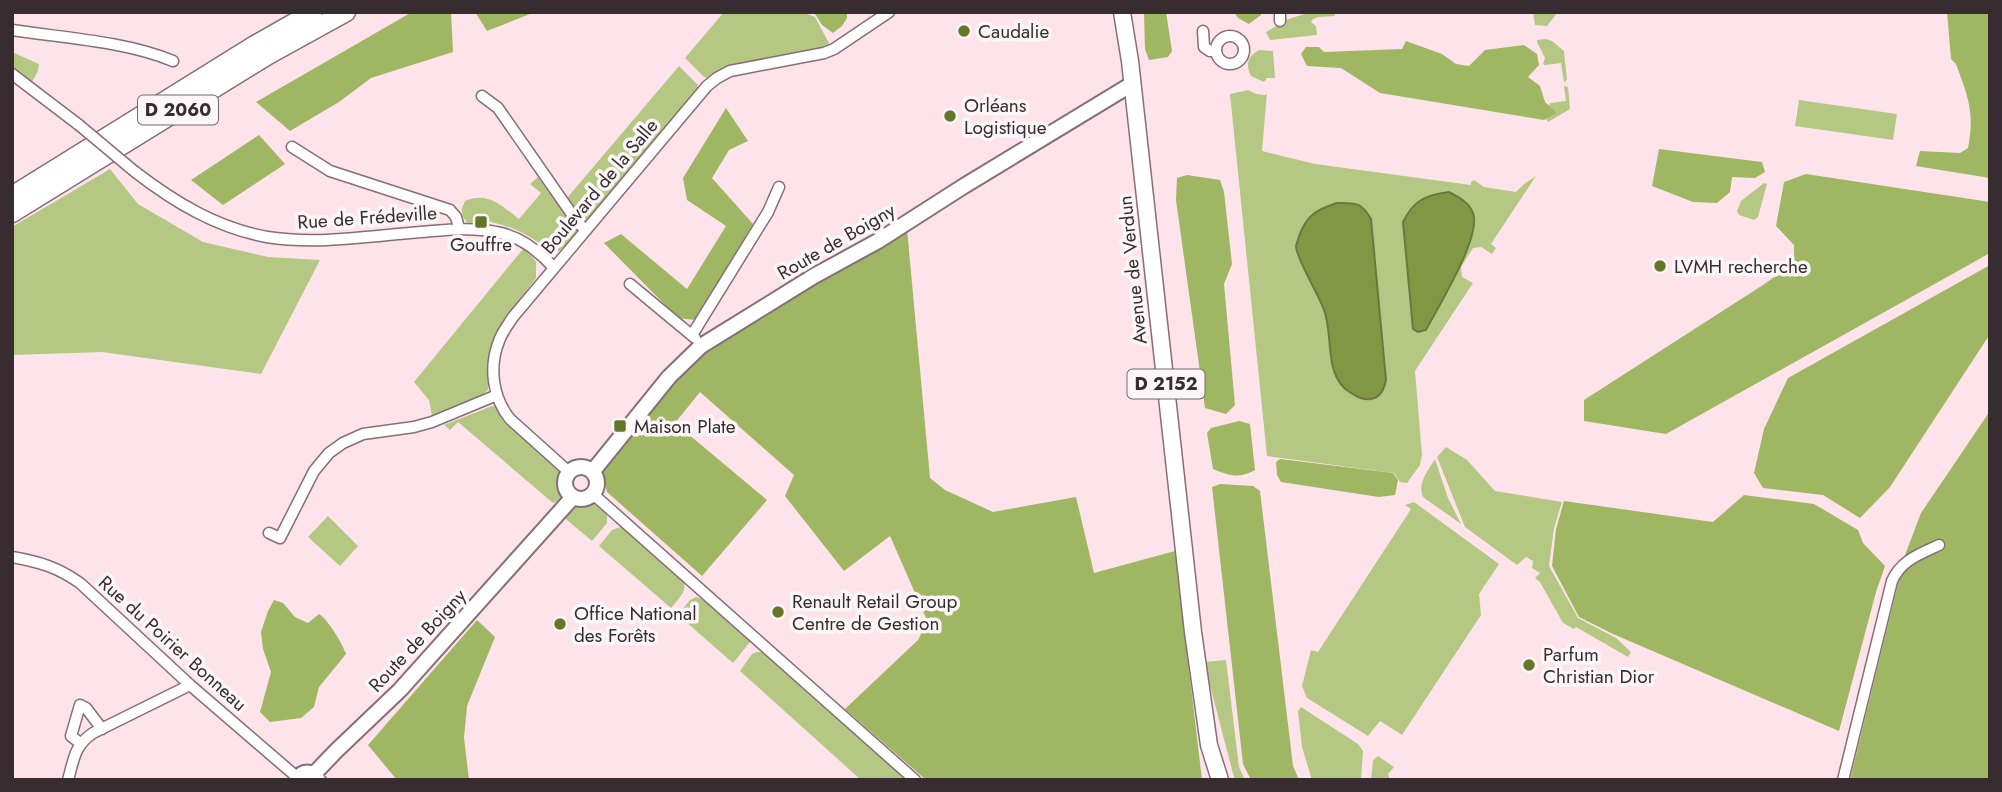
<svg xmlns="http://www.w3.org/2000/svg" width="2002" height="792" font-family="Jost,sans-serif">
<rect width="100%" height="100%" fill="#fee3eb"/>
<path fill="#b4c884" d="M724,12H803L815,17L830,45L814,51L720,72L708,78L704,77L685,58Z
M1310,12H1334L1335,16L1318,17L1312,20L1311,22L1316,26L1317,35L1270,40L1266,32L1286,20Z
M1533,12H1558L1547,26L1535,25Z
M1546,39L1552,41L1564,51L1567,80L1564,82L1561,63L1545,65L1543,64L1545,58L1537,42V40Z
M1259,50L1273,51L1275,78H1267L1264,82L1251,76C1245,64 1248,56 1259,50Z
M12,52L39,64L38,71L32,82L12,69Z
M679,66L698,85L697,89L589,219L585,221L580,218L567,198Z
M1564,86L1568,87L1570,109L1548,122L1546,119L1557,113L1549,106L1550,103L1566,101Z
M1248,90L1256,94L1266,95L1267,92L1262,151L1315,164L1471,185V182L1474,180L1484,187L1516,192L1524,184L1536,176L1491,244L1496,248L1492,254L1481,247L1473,248L1461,267L1462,277L1473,283L1415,371L1422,455L1420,465L1407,483L1400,482L1394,473L1267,456L1230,94Z
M1799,100L1897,114L1893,140L1795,126Z
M110,169L138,204L203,242L268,257L320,260L261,374L102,352L12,355V227Z
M538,177L577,230V234L559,251C548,249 543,245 533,239C518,229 497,222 479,220L478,225L469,224C461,217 460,211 465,201C488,191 502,206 519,219L541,193L530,184Z
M1764,183L1767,184L1758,217L1754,220L1739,215L1737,211L1741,201Z
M523,249L532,256L536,262V278L511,311L492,347L488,390L481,396L432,416L429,400L414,382Z
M492,406L497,407L516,431L559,471C564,478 564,492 560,500L553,503L458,422L450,430L444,425Z
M1446,447L1467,460L1495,491L1562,502L1554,528L1549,566L1578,618L1616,638L1631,652L1628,657L1576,627L1574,629L1563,623L1540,582L1535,578L1540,573L1532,568L1533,561L1526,557L1517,565L1465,527L1437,457Z
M1435,459L1448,498L1461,524L1423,497C1417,483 1428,471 1435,459Z
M575,502C592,503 595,501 607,513V523L592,541L561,515Z
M1414,502L1499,564L1479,594L1481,615L1402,735L1380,721L1368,736L1307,698L1302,686L1311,650L1318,652L1411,509L1405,505Z
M328,516L358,546L340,566L308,537Z
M620,527L625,528L683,578C688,592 679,598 671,608L599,546L612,530Z
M696,597L706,600L749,637L750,642L733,663L678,615L690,600Z
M757,652H764L908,780H861L740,671L752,654Z
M1226,660L1239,767L1245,780H1235L1232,770L1204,662Z
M1301,707L1358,744L1363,751L1361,780H1312L1302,747L1298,711Z
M1378,756L1394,767L1388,774L1390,780H1371L1373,760Z"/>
<path fill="#9fb662" d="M412,12H451L453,52L371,78L339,102L290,131L256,102Z
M475,12H535L487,31Z
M811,12H847V18L842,26L833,33L822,25L815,14Z
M1144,12H1166L1172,51L1168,57L1149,60L1145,49Z
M1234,12H1261V15L1249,24L1238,18Z
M1947,12H1990V178L1916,166L1920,151L1960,153L1968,148C1975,112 1968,97 1956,64L1951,59Z
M1406,41L1442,54L1456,64L1469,66L1485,50L1524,45L1537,54L1539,65L1528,77L1540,86L1545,102L1557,113L1544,120L1380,93L1341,68L1307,66L1301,54L1306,47H1319L1324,52L1402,49Z
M726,108L748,141L729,150L712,178L753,224L695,320L678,318L604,243L621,234L687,289L726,226L687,200L683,178Z
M259,135L285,164L223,205L191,180Z
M1659,149L1762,162L1765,172L1755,178L1732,177L1730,192L1717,203L1693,202L1652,186Z
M1806,174L1990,202V253L1666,434L1584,421V400L1763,285L1794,263V245L1776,226L1784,182Z
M1187,175L1220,180L1224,192L1232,264L1224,284L1235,405L1226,414L1205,408L1176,200L1177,178Z
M907,229L930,478L945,490L993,512L1076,497L1094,573L1175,551L1202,780H926L845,709L918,640L924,628L926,618L890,536L844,571L785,496L794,475L700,392L675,423L767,500L702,576L607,492L601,469L664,394L705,349Z
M1990,265V334L1890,487L1860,518L1823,495L1763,488L1754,473L1764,429L1788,378Z
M1990,411V780H1850L1905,555L1921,513Z
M1239,421L1250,424L1255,470C1238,479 1231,476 1213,469L1207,433L1211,428Z
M1280,459L1393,473L1398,480L1395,495L1379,497L1281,482L1277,475L1276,462Z
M1220,484L1253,486L1260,491L1293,766L1299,780H1251L1243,764L1212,487Z
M1744,495L1814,504L1858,530L1863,543L1885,566L1876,592L1839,731L1613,634L1579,617L1552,566L1556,529L1564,501L1713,522Z
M274,600L283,603L295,617L308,623L319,614C329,621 342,643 346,654L319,687L314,707L301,718L270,722L260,712L271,672L263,649L261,632L268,611Z
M477,620L495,637L467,706L464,738L469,780H397L368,745Z"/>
<path fill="#829743" stroke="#6c773d" stroke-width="2" d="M1449,192C1458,197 1469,202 1473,213C1482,236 1438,307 1426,330L1418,332L1413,329L1403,222C1413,201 1425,195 1449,192Z
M1337,203C1356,203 1361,202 1371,219L1386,380C1384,389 1381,397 1371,399C1362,400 1358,397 1351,393C1323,377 1334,336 1324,310C1319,295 1296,258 1296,246C1296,246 1299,237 1299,236C1307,215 1316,210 1337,203Z"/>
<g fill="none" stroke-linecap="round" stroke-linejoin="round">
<defs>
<path id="street" d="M1280,12V21
M12,30C64,38 124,41 173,61
M1203,31L1204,47L1210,51H1216
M1216 50a14 14 0 1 1 28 0a14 14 0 1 1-28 0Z
M12,74L79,125
M482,96L498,108L578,223L586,230
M292,147L330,171L450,210L456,217L459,228
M134,171C174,202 217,228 267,237C317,245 371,236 421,232C446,230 471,227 496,232C520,236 538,250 554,268
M630,284L695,338
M692,335L768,212L779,187
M569,472L510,419C492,397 489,366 499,341C502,332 508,325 513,317L707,86L717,78L730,71L824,53L834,49L889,12
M593,494L915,780
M269,533L280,538L314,471L329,453L343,443L363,434L414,427L432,422L497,395
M12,557C40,562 57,567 80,583L190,685L298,778
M80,743L71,736L80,705L86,708L102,729
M68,780C74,759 74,746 93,733L190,685
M1843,780L1892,581C1901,560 1920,554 1939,545"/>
<path id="secondary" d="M565 483a16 16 0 1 1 32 0a16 16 0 1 1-32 0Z
M593,471L669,377L701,346L814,276L878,241L964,186L1132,84
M314,774L336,751L400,690L573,497
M297,780C302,770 313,770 318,780"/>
<path id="primary" d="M1122,12L1130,61L1193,632L1209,745L1220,780"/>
<path id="highway" d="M12,196L255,45L313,12
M12,213L268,55L346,12"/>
</defs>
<use href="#street" stroke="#866e76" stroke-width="13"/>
<use href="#secondary" stroke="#866e76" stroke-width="18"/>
<use href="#primary" stroke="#866e76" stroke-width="19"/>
<use href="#highway" stroke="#866e76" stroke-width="21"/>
<use href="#street" stroke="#fff" stroke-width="10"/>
<use href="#secondary" stroke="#fff" stroke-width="14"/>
<use href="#primary" stroke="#fff" stroke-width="16"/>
<use href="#highway" stroke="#fff" stroke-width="18"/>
<defs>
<path id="street-bridge" d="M79,125L134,171"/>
</defs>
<use href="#street-bridge" stroke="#866e76" stroke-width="13" stroke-linecap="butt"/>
<use href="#street-bridge" stroke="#fff" stroke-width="10"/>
</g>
<g fill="#647726" stroke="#fcf6f8" stroke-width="2.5">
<circle cx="964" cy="31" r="7"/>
<circle cx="950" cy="116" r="7"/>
<rect x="474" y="215" width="14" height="14" rx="3.5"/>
<circle cx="1660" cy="266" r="7"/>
<rect x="613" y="419" width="14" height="14" rx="3.5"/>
<circle cx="778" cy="612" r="7"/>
<circle cx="560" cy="624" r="7"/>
<circle cx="1529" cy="665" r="7"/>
</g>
<g text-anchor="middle" stroke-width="7" stroke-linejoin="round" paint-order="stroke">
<g fill="#fcf6f8" stroke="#72696c" stroke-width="2">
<rect x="138" y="95.5" width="80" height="29" rx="5"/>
<rect x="1127.5" y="369.5" width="77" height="29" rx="5"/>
</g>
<g font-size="18" font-weight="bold" fill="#372d30">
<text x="178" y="116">D 2060</text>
<text x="1166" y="390">D 2152</text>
</g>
<g font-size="19" fill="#372d30" stroke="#fcf6f8" text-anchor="start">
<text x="978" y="38">Caudalie</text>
<text x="964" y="112">Orléans<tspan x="964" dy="22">Logistique</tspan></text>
<text x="481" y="251" text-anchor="middle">Gouffre</text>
<text x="1674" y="273">LVMH recherche</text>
<text x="634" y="433">Maison Plate</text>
<text x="792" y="608">Renault Retail Group<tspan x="792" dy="22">Centre de Gestion</tspan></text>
<text x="574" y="620">Office National<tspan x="574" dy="22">des Forêts</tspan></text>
<text x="1543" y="661">Parfum<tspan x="1543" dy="22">Christian Dior</tspan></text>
</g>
<g font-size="19" fill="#372d30" stroke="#fcf6f8">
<text transform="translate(599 186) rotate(-50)" y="7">Boulevard de la Salle</text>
<text transform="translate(367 217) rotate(-4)" y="7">Rue de Frédeville</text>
<text transform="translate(836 241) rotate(-30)" y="7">Route de Boigny</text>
<text transform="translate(1132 270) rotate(-96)" y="7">Avenue de Verdun</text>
<text transform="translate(417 640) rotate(-47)" y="7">Route de Boigny</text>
<text transform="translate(173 643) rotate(42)" y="7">Rue du Poirier Bonneau</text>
</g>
</g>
<rect width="2002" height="792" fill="none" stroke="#372d30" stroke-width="28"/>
</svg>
